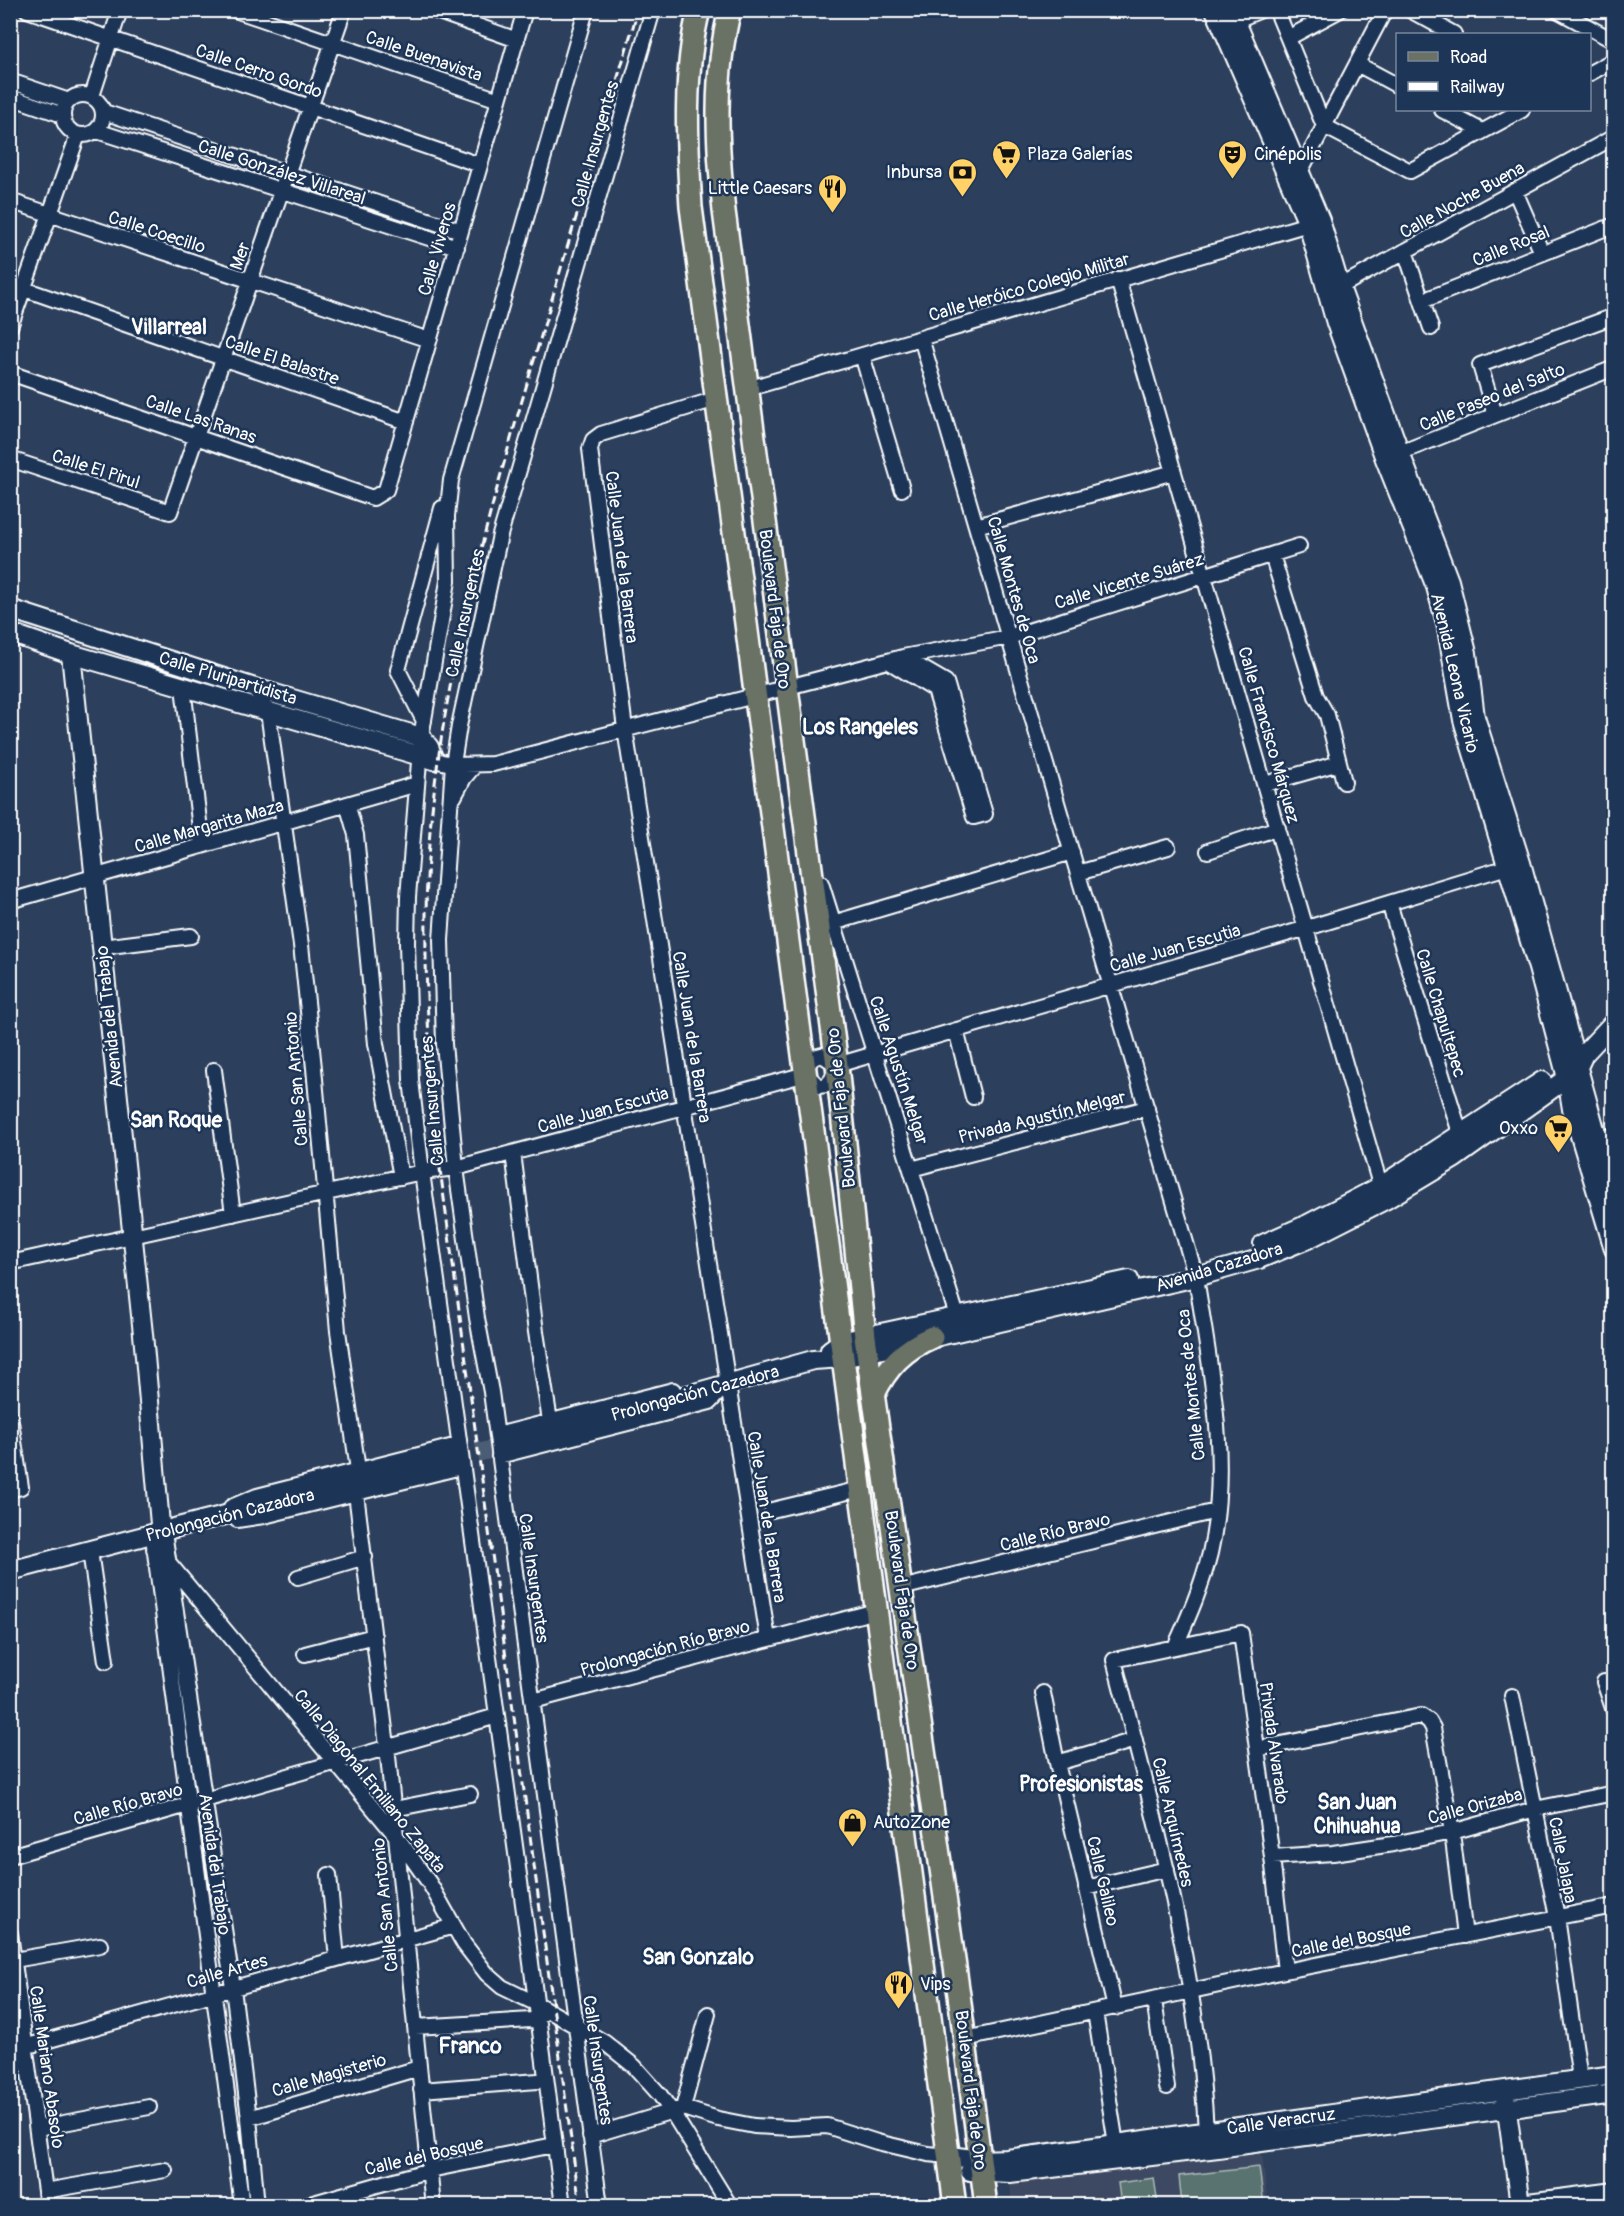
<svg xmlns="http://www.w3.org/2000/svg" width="1624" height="2216" font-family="Pangolin,sans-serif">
<rect width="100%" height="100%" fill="#2c3f5c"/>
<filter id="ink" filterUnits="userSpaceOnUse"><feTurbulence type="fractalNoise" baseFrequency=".0167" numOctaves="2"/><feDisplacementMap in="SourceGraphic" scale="12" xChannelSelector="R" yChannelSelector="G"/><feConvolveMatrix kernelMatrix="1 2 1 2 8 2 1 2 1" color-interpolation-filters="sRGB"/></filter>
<g filter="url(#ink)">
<path fill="#3e4a62" d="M1262,2154L1268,2205H1012L1010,2184Z"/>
<path fill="#587370" stroke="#acb9b8" stroke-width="1.5" d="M1259,2167L1264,2205H1182L1179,2176Z
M1154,2178L1158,2205H1121L1118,2183Z"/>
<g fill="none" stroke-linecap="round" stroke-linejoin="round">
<path stroke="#4c5c74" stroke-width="18" stroke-dasharray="18 9" stroke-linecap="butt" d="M451,1460L508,1445"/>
<defs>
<path id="street" d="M27,10L480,165
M235,10L499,100
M433,10L517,40
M1410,10L1454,34
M1557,10L1614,41
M10,11L11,10
M1278,14L1324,126L1410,171L1522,110
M1227,24L1261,10
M1288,38L1340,10
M1357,64L1398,86
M1590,73L1614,60
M10,81L69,101
M63 115a20 20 0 1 1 40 0a20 20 0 1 1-40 0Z
M92,96L120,10
M10,97L63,115
M1442,110L1482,131
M104,112L461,231
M97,131L457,247
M1300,172L1385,10
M1515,191L1542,253
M10,201L429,340
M1405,251L1431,328
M1118,279L1383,1195
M10,284L406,422
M1332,291L1614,137
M1422,301L1614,225
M10,327L78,135
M921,338L1196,1277C1210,1368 1231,1463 1210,1553C1202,1586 1189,1616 1175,1647
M862,355L902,489
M10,373L373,498L386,490L525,10
M747,389L1315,222
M716,399L601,434L593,440L590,449L625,729L768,1639
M1495,415L1480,365L1614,316
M1392,456L1614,368
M10,459L170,512L344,10
M976,526L1174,472
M1272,555L1316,696L1327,715L1344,782
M888,661L935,690L974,817L985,814L946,682L903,657
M183,687L202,846
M255,688L268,712L301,945L314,1068L338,1331L358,1470
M424,721L398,670L442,508
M434,760L455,765L493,764L903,657L1009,637L1299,546
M1265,784L1339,763
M454,797L464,778L474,766
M347,804L356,835L376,1044L401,1177
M1208,851L1278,828
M1078,873L1168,847
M821,883L957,1316
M10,901L417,784
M1389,903L1460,1133
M833,923L1072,852
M102,947L191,936
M956,1030L973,1097
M837,1065L1307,928L1517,864
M214,1070L233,1214
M806,1072C809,1061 811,1057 822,1055L837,1065
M806,1074L818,1086L827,1085L832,1079L836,1068
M1591,1144L1614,1134
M513,1153L536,1332L550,1421
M911,1169L1147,1108
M10,1263L422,1172L456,1168L806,1074
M10,1415L21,1487L10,1490
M497,1435L673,1390
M499,1456L710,1402L725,1386
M356,1493L387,1746L433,2206
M231,1507L257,1496L458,1445
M772,1510L860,1489
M237,1520L264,1516L461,1467
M164,1532L233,1988L249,2118L257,2206
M154,1545L242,2206
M154,1549L169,1563L397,1837L430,1884L464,1944L487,1974L502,1987L537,2004L604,2042L634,2066L660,2095L672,2112L730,2206
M90,1551L106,1661
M298,1577L365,1557
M901,1588L1216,1511
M305,1654L374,1636
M1604,1682L1614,1711
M1043,1693L1057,1763L1115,2008
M1512,1696L1557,1917L1580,2079
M533,1701L876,1611
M1257,1749L1421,1716L1429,1721L1433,1728L1452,1832L1465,1936
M1057,1763L1135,1740
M394,1809L470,1794
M10,1856L497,1716
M1272,1857L1333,1853L1393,1844L1452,1832L1535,1809L1614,1793
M329,1875L337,1959
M1086,1888L1167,1869
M10,1933L47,2206
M14,1960L100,1945
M1154,2000L1167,2087
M1095,2012L1116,2144
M415,2027L532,2020L544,2013
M965,2039L1285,1971L1614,1906
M10,2051L454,1926
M421,2090L538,2081
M683,2108L708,2014
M249,2118L419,2068
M37,2128L149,2107
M1206,2132C1198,1971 1154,1814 1114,1660L1241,1633L1272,1857L1285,1971
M590,2136L683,2108L718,2119L754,2126L791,2128L827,2126L877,2142L928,2154L949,2156
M45,2191L165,2170
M303,2206L430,2170L554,2145
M563,2206L528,1940L422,1172L411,1080L407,943L408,897L421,737L448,581L447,516L451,480L586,10
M600,2206L491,1392L477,1318L456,1168L444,1044L441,940L453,764L459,726L500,535L653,10"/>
<path id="secondary" d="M1215,10L1308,224L1336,323L1385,459L1436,587L1446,623L1463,720L1538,968L1567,1078L1572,1109L1614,1249
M1231,10L1320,220L1340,287L1400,453L1449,581L1467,653L1475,717L1521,863L1614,1198
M10,609L255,688L421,737L429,747L434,760
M10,633L71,654L434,760
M71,654L143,1334L160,1524L164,1532
M1263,1244L1308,1224L1381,1186L1542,1081
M830,1350L841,1342L881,1333L1129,1280
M508,1445L813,1360L843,1358L1196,1277L1259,1259L1310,1238L1385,1200L1455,1158L1567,1078L1577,1069L1584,1054L1614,1022
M10,1571L205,1520L451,1460
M1505,2097L1520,2204L1614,2192
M949,2156L981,2160L1007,2159L1614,2075
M970,2171L1010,2173L1218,2148L1614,2094"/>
<path id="primary" d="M699,10C683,72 687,144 691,207L955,2206
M730,10C713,76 717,145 724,211L837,1065L865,1337L959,1995L986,2206
M874,1394C887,1367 904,1349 932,1337"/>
</defs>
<use href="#street" stroke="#fff" stroke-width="18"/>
<use href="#secondary" stroke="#fff" stroke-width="22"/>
<use href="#primary" stroke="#fff" stroke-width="26"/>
<use href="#street" stroke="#1d3557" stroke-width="14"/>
<use href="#secondary" stroke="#1d3557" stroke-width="18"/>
<use href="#primary" stroke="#6b7165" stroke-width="21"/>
<path stroke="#fff" stroke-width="3" stroke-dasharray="9 4.5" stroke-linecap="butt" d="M580,2206L438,1154C428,1046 421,939 430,831C444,670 488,515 534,360C568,244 603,127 638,10"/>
</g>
</g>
<defs>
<symbol id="supermarket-pin" viewBox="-11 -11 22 30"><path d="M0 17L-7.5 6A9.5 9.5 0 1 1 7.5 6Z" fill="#ffd166" stroke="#1d3557"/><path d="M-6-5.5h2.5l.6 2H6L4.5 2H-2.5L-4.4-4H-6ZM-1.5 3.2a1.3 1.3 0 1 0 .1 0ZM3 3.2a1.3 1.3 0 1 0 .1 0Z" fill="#111"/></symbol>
<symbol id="theatre-pin" viewBox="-11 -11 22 30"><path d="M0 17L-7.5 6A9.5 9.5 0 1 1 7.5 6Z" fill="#ffd166" stroke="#1d3557"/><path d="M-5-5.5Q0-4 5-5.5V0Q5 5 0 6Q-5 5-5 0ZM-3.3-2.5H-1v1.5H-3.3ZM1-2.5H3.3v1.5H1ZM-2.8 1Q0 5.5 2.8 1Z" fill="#111"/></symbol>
<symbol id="bank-pin" viewBox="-11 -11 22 30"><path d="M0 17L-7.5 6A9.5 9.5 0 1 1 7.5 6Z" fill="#ffd166" stroke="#1d3557"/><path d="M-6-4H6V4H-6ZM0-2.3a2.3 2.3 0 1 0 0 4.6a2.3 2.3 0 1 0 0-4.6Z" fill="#111"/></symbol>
<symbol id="restaurant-pin" viewBox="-11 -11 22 30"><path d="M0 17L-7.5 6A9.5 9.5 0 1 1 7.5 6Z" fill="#ffd166" stroke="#1d3557"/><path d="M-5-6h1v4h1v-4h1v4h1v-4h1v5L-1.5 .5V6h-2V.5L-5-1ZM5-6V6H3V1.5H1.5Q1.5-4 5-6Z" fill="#111"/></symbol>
<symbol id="shop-pin" viewBox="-11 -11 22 30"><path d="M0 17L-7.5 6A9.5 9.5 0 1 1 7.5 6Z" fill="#ffd166" stroke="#1d3557"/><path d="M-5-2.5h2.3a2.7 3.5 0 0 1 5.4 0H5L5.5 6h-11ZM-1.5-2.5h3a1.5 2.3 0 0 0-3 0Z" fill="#111"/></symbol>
</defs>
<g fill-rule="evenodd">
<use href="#supermarket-pin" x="990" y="138" width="33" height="45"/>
<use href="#theatre-pin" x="1216" y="138" width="33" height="45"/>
<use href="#bank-pin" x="946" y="156" width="33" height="45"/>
<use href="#restaurant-pin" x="816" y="172" width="33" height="45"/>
<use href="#supermarket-pin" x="1542" y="1112" width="33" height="45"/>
<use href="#shop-pin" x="836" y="1806" width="33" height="45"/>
<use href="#restaurant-pin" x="882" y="1968" width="33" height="45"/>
</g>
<g text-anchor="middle" stroke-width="5" stroke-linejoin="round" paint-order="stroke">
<g font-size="18" fill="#fff" stroke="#1d3557">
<text transform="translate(424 56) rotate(19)" y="6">Calle Buenavista</text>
<text transform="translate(259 71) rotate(19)" y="6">Calle Cerro Gordo</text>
<text transform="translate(595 144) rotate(-74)" y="6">Calle Insurgentes</text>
<text transform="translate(282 172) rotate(18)" y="6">Calle González Villareal</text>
<text transform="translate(1462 200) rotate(-29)" y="6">Calle Noche Buena</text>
<text transform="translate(157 232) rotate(18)" y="6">Calle Coecillo</text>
<text transform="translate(1511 246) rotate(-22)" y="6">Calle Rosal</text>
<text transform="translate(437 249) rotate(-74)" y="6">Calle Viveros</text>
<text transform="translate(240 256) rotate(-71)" y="6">Mer</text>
<text transform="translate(1029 287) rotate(-16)" y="6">Calle Heróico Colegio Militar</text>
<text transform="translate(282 360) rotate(19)" y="6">Calle El Balastre</text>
<text transform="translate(1492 397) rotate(-22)" y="6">Calle Paseo del Salto</text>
<text transform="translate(201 419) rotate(19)" y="6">Calle Las Ranas</text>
<text transform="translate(96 469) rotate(18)" y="6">Calle El Pirul</text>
<text transform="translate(622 557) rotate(83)" y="6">Calle Juan de la Barrera</text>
<text transform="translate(1129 581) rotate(-17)" y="6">Calle Vicente Suárez</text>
<text transform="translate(1014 590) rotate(74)" y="6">Calle Montes de Oca</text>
<text transform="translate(775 609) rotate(83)" y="6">Boulevard Faja de Oro</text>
<text transform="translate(465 613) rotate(-78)" y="6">Calle Insurgentes</text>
<text transform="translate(1455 673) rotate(77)" y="6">Avenida Leona Vicario</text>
<text transform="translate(228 678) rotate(17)" y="6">Calle Pluripartidista</text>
<text transform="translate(1269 735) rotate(74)" y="6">Calle Francisco Márquez</text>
<text transform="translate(209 826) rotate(-16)" y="6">Calle Margarita Maza</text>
<text transform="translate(1175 948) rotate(-16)" y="6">Calle Juan Escutia</text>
<text transform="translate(1441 1013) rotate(73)" y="6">Calle Chapultepec</text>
<text transform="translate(109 1017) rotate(-96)" y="6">Avenida del Trabajo</text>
<text transform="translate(692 1037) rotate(81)" y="6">Calle Juan de la Barrera</text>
<text transform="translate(899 1070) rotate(72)" y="6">Calle Agustín Melgar</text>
<text transform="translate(296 1079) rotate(-95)" y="6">Calle San Antonio</text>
<text transform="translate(432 1101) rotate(-95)" y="6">Calle Insurgentes</text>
<text transform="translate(841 1108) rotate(-96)" y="6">Boulevard Faja de Oro</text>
<text transform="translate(603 1110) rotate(-15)" y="6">Calle Juan Escutia</text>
<text transform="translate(1042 1117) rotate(-14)" y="6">Privada Agustín Melgar</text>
<text transform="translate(1219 1267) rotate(-17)" y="6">Avenida Cazadora</text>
<text transform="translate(1191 1385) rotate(-96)" y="6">Calle Montes de Oca</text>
<text transform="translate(695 1393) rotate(-15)" y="6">Prolongación Cazadora</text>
<text transform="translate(230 1515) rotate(-14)" y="6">Prolongación Cazadora</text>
<text transform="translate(767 1517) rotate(81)" y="6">Calle Juan de la Barrera</text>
<text transform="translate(1055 1532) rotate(-14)" y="6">Calle Río Bravo</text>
<text transform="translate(534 1578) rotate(82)" y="6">Calle Insurgentes</text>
<text transform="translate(902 1590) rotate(82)" y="6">Boulevard Faja de Oro</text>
<text transform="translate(665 1648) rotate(-15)" y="6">Prolongación Río Bravo</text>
<text transform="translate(1274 1743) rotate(82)" y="6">Privada Alvarado</text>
<text transform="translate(370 1781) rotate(51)" y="6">Calle Diagonal Emiliano Zapata</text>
<text transform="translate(128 1804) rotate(-16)" y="6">Calle Río Bravo</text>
<text transform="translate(1475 1806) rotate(-15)" y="6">Calle Orizaba</text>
<text transform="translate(1173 1822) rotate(77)" y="6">Calle Arquímedes</text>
<text transform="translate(1563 1860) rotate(79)" y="6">Calle Jalapa</text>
<text transform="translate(215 1864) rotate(82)" y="6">Avenida del Trabajo</text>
<text transform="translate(1103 1881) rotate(77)" y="6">Calle Galileo</text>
<text transform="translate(385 1905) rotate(-96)" y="6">Calle San Antonio</text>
<text transform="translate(1351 1940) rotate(-11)" y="6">Calle del Bosque</text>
<text transform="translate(227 1971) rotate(-16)" y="6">Calle Artes</text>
<text transform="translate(598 2060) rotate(82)" y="6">Calle Insurgentes</text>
<text transform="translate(47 2067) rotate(82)" y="6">Calle Mariano Abasolo</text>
<text transform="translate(329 2075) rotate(-16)" y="6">Calle Magisterio</text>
<text transform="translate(971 2090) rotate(83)" y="6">Boulevard Faja de Oro</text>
<text transform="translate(1281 2121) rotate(-8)" y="6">Calle Veracruz</text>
<text transform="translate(424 2156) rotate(-13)" y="6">Calle del Bosque</text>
</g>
<g font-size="18" fill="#fff" stroke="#1d3557" text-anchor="start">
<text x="1027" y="160">Plaza Galerías</text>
<text x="1254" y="160">Cinépolis</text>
<text x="942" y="178" text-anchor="end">Inbursa</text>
<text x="812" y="194" text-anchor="end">Little Caesars</text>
<text x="1538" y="1134" text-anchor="end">Oxxo</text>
<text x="873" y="1828">AutoZone</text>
<text x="920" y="1990">Vips</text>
</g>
<g font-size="21" font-weight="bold" fill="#fff" stroke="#1d3557">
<text x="169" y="334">Villarreal</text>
<text x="860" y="734">Los Rangeles</text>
<text x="176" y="1127">San Roque</text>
<text x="1081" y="1791">Profesionistas</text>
<text x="1357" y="1809">San Juan<tspan x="1357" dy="24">Chihuahua</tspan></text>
<text x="698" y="1964">San Gonzalo</text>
<text x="470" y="2053">Franco</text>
</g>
</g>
<rect width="1624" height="2216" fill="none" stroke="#1d3557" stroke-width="36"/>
<rect x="18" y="18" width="1588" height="2180" fill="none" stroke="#fff" stroke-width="2" filter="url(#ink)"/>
<rect x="1396" y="33" width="195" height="78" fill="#1d3557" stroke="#77869a" stroke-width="1.5"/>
<rect x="1408" y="52" width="30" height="9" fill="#6b7165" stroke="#77869a" stroke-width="1.5"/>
<text x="1450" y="63" font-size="18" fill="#ffffff">Road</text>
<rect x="1408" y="82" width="30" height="9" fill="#ffffff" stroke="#77869a" stroke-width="1.5"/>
<text x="1450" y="93" font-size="18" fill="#ffffff">Railway</text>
</svg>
